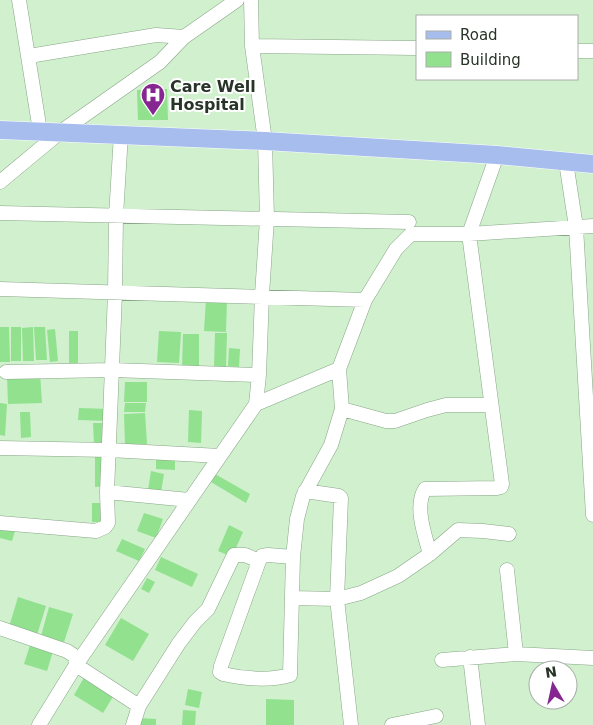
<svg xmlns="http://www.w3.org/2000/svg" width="593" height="725" font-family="'DejaVu Sans',sans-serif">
<rect width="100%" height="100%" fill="#d0f0ce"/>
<path fill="#91e18f" d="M167,89L168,120H138L137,90Z
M206,299L227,300L226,332L204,331Z
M0,327H9L10,362H0Z
M11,327H21V361H11Z
M33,327L34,361H23L22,328Z
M34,327H45L47,360H36Z
M55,329L58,361L50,362L47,330Z
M69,331H78V363H69Z
M159,331L181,332L179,363L157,362Z
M215,333H227L226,367H214Z
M183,334H199V368L182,367Z
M229,348L240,349L239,367L228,366Z
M40,373L42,403L8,404L7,375Z
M125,382H147V402H124Z
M0,403L7,404L5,436L0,435Z
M125,403H146L145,412H124Z
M79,408L109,409L108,421L78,420Z
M189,410L202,411L201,443L188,442Z
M20,412H30L31,437L21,438Z
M145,413L147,444L125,445L124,414Z
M93,423H105L106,443L94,444Z
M95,452H105L106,486L95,487Z
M156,454L175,455V470L156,469Z
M151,471L164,474L161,492L148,490Z
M215,474L250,494L246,503L211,482Z
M92,503H106V522H92Z
M144,513L163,519L156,538L137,531Z
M229,525L243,532L232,557L218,551Z
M0,527L15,531L12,541L0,538Z
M122,539L145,549L139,561L116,551Z
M161,557L198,574L192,587L155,570Z
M147,578L155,582L149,593L141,589Z
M18,597L46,606L37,635L9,627Z
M49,607L73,614L64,642L41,636Z
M121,618L149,634L133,661L105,645Z
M31,642L54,648L47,671L24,664Z
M86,674L116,692L103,713L74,695Z
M188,689L202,692L199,708L185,705Z
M266,699L294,700V725H266Z
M183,710L196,711L195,725H182Z
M139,718L156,719V725H138Z"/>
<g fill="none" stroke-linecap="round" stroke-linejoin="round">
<defs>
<path id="minor" d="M19,0L40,131
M252,46L417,48
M577,51H593
M29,56L156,35L184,37
M566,162L576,227L593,515
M0,182L59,133L160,62L184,37L237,0
M0,213L409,222
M0,289L365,300
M6,372L112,370L259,375
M256,404L339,369L365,300L396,249L411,234H469L593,226
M342,409L386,421H395L427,410L446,405H491
M0,448L109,450L220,456
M305,491L339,496L341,498L337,599L351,725
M107,492L189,500
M0,523L96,531L105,527L108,523L107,492L115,293L116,216L121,134
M430,554C425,536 414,506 425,489L497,488L501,487L502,484L469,234L497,155
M293,557L268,555L262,556L259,561L221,666L220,672L223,674C244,679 270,681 290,675L293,557L297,519L303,496L331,445L342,409L339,369
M507,570L516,654L593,658
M292,598L337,599L361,593L398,576L430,554L458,530L483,531L509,534
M0,628L67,651L76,657V665L139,706
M470,657L478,725
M442,660L516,654
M39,725L76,665L256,404L259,375L262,295L267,219L265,141L252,46L251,0
M133,725L139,706L179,643L195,622L208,609L233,557L234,555H245L259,561
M392,725L436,716"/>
<path id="major" d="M0,130L265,141L497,155L593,164"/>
</defs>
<use href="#minor" stroke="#88a687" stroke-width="15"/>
<use href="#major" stroke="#fff" stroke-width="19"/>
<use href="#minor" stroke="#fff" stroke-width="14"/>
<use href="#major" stroke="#a6bdee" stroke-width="18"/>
</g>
<defs>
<symbol id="hospital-pin" viewBox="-11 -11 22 30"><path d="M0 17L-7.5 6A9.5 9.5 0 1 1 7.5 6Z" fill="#862791" stroke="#fff"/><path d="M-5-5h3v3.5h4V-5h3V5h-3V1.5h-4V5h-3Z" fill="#fff"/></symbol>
</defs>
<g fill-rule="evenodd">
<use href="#hospital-pin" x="139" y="81" width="28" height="38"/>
</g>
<g text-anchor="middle" stroke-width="4" stroke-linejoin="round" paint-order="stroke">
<g font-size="16" font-weight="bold" fill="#283427" stroke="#fff" text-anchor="start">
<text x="170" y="92">Care Well<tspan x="170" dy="18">Hospital</tspan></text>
</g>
</g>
<rect x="416" y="15" width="162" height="65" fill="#ffffff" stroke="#a9aea9"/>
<rect x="426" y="31" width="25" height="8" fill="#a6bdee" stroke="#a9aea9"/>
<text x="460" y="40" font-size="15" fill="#283427">Road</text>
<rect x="426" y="52" width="25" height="15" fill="#91e18f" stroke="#a9aea9"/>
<text x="460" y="65" font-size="15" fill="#283427">Building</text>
<g transform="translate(553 685) rotate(351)"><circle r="24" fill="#ffffff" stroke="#a9aea9"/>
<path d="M0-4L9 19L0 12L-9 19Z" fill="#862791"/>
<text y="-8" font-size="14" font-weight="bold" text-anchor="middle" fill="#283427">N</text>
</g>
</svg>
